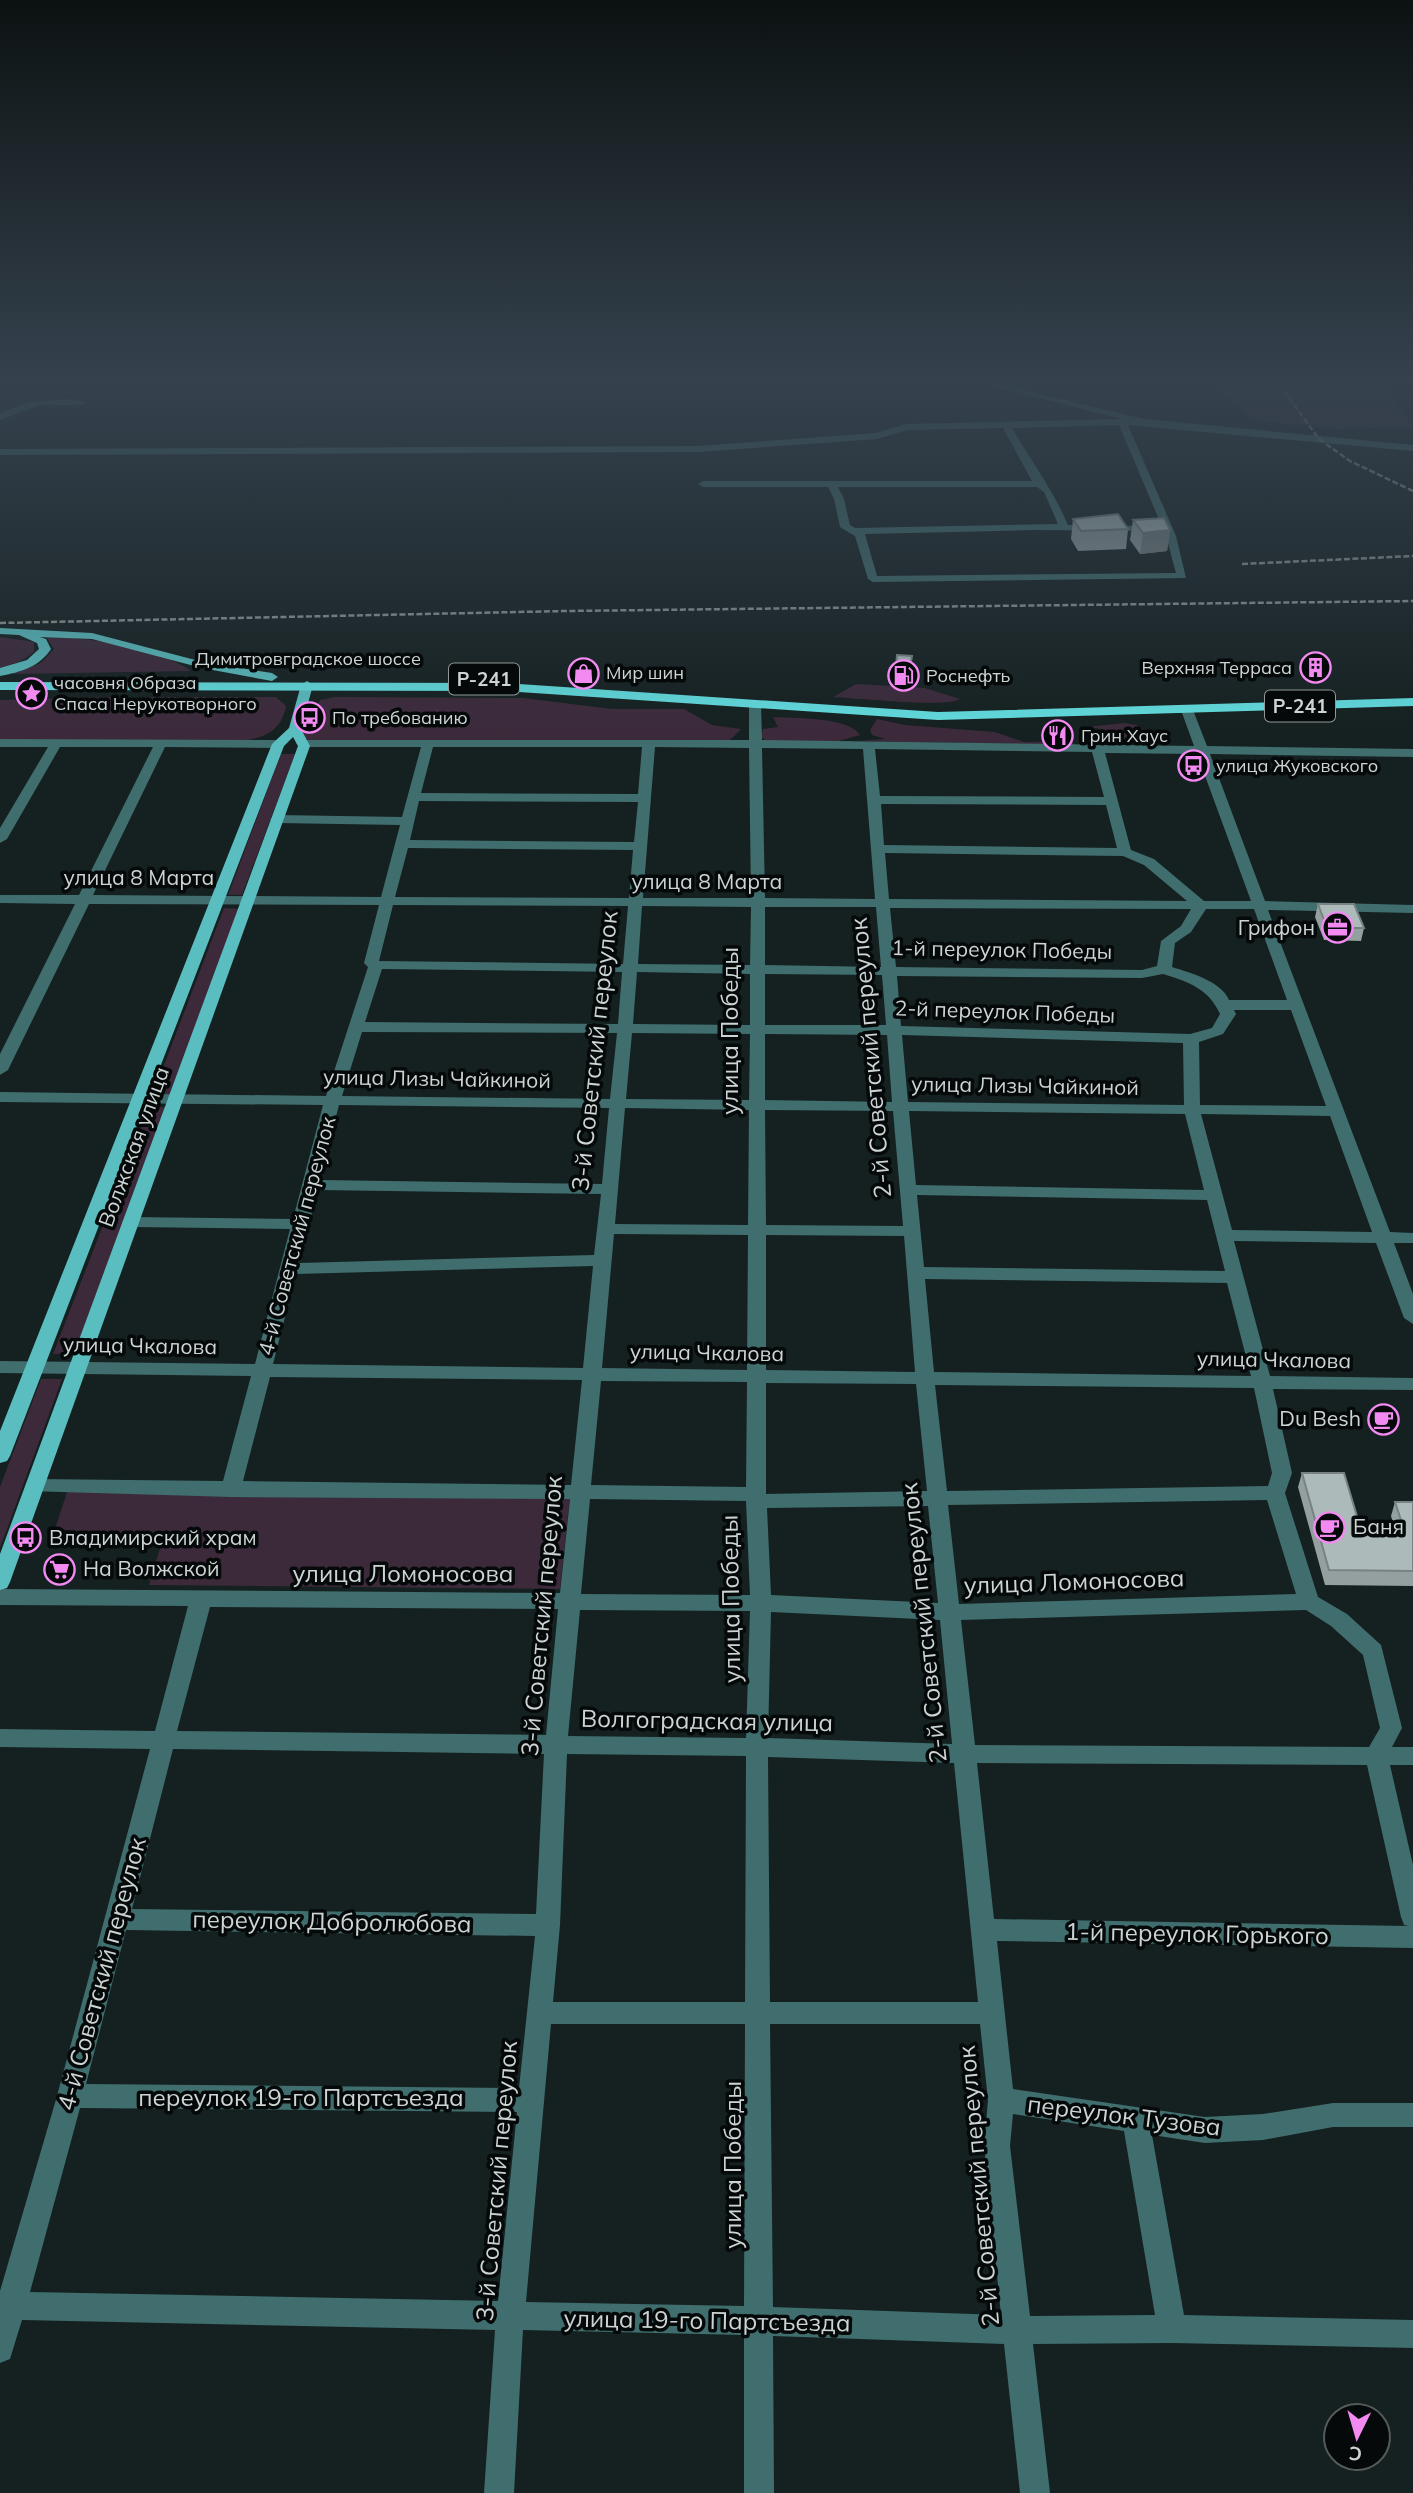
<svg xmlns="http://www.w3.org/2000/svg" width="1413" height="2493" font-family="Mulish,sans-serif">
<rect width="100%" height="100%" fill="#152020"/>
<path fill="#3c2a3b" d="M1213,384H1384L1413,427L1338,429L1251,420Z
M45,635C88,639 156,646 191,671L12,674L41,663L54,649Z
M0,637L34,642V652L21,661L0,668Z
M856,684L925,688L960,699C948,708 854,698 833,697Z
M115,697L110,710L115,713L143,710L149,697H276L286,706C282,728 269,736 248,740L0,741V700Z
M335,697L523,698L612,709H684L712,725L741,729L728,742L319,747L302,736L320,700Z
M773,717C794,718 849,717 860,735L839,741L771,744L761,737L763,729L778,727Z
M877,719L905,725L995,732L1024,742L1068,741L1077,745L857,741L885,739L872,735L870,730Z
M1124,723L1136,725L1163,740H1129L1103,733L1102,729L1086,727Z
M281,754H295L242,895H228Z
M224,908L240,909L171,1094H153Z
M149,1107H168L75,1354H53Z
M41,1379H62L0,1548V1487Z
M68,1489L570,1495L560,1589L149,1585L163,1538L55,1529Z"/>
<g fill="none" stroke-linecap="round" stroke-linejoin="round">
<path fill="#406d6d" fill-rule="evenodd" d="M985,384H999L1144,419L1413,445V451L1128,425L1176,536L1186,578L873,582L868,579L855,536L840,527L834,499L828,487H703L698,484L703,481H1032L1003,428L907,430L877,439L698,452L0,455V449L698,446L876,433L906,424L1122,419ZM1119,425L1166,536L1176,573L877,576L865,534L1034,530L1158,531L1159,529L1154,526L1068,525C1053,490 1031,461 1012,428ZM838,487H1037L1044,492L1058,524L855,528L850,525L844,499Z
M69,399L85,402L81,405H39L0,420V413L29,402Z
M755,700L761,704L762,740L1194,746L1181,710L1187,706L1193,710L1207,746L1413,749V757L1210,754L1265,901L1413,905V913L1268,910L1390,1232L1413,1233V1243H1394L1413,1294V1324L1404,1318L1376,1243L1234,1241L1270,1376L1413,1378V1390L1273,1389L1292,1473L1285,1493L1318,1597L1347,1614L1381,1645L1402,1728L1392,1747H1413V1765H1390L1413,1865V1948L997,1941L1013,2089L1205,2117L1263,2114L1333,2103H1413V2127H1333L1263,2140L1205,2143L1152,2135L1184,2315L1413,2320V2348L1172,2343L1033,2344L1050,2493H1020L1004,2344L773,2336L774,2493H744V2335L523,2330L514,2493H484L495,2330L22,2320L10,2359L0,2363V2291L57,2096L150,1749L0,1747V1729L155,1731L188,1606L0,1605V1589L560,1593L570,1499L231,1497L28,1491L25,1486L28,1481L35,1479L223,1481L251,1376L0,1373V1361L255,1364L290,1229L131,1227L122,1222L131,1217L293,1219L323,1105L0,1102V1092L326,1096L368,967L364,963L379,905L89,904L8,1070L0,1075V1054L75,904L0,903V895H79L153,747H60L7,839L0,843V828L48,747H0V739L278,740L284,744L278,748L165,747L93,895L381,897L400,825L277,823L270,819L277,815L402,817L421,747H302L296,743L298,740H749V704ZM433,747H642L638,794L421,793ZM655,747L749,748L751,898H643ZM762,748L863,749L875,899L765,898ZM875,749L1092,752L1104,797L880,796ZM1105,753L1197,754L1251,901H1204L1154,859L1131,850ZM419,801L638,802L634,842L410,840ZM881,804L1106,805L1117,848L884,845ZM408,848L633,850L629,898L395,897ZM885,853L1123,856L1144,865L1187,901L889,899ZM393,905L628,906L623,964L379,961ZM642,906L751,907L750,965L638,964ZM765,907H876L881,967L765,965ZM890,908L1191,909L1181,926L1161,941L1157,966L1142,970L896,967ZM1206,909H1254L1287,1000H1229C1221,981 1191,973 1172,967L1175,943L1191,932ZM382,969L622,972L618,1024L365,1022ZM637,972L750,974V1025L633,1024ZM765,974L882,975L886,1025H765ZM1163,974C1189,982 1209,989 1220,1014L1212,1028L1190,1034L901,1026L897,976L1142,978ZM1234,1010H1291L1326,1106L1200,1105L1199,1042L1223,1034L1236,1014ZM362,1032L617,1033L610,1099L342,1096ZM632,1033L750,1034L749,1100L626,1099ZM765,1034L887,1035L892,1102L765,1100ZM902,1035L1183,1043L1184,1105L908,1102ZM339,1105L609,1108L602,1184L320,1180ZM625,1108L749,1110L748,1225L615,1224ZM765,1110L893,1111L903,1226L766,1225ZM909,1111L1185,1114L1204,1190L916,1185ZM1201,1114L1330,1116L1372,1232L1232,1230ZM318,1190L601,1194L594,1255L299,1263ZM917,1195L1207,1200L1225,1271L924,1267ZM614,1234L748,1235L747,1370L602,1368ZM766,1235L904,1236L915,1372L766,1370ZM593,1266L583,1368L273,1364L296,1274ZM925,1279L1227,1283L1251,1376L934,1372ZM270,1377L582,1380L571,1485L243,1481ZM601,1381L747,1382L746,1487L591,1485ZM766,1383L916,1384L927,1491L766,1494ZM935,1385L1254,1388L1272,1473L1268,1486L947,1491ZM590,1499L746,1501L750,1595L581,1594ZM1267,1500L1296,1594L959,1604L948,1505ZM928,1506L938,1603L771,1595L767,1508ZM210,1607L558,1609L546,1735L177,1731ZM580,1610L750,1611L746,1738L568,1736ZM1306,1610L1331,1626L1363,1655L1380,1728L1369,1747L975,1745L961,1620ZM771,1612L940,1620L952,1744L768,1738ZM173,1749L544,1754L536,1914L132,1909ZM567,1754L746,1756L745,2002H553L560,1925ZM768,1757L954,1763L978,2002H770ZM977,1763L1367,1765L1401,1917L1404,1925L1409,1926L994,1919ZM126,1930L535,1936L519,2088L86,2084ZM551,2024H745L744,2306L526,2302ZM770,2024H980L988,2100L984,2146L1001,2315L773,2307ZM80,2108L517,2112L498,2301L30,2292ZM1013,2114L1124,2131L1155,2315L1030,2316L1010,2146Z"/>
<path fill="#5abdbf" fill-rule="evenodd" d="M0,628L92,633L203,662L272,673L278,677L272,681L202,668L92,639L40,637L46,639L51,649C39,667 21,672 0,676V668L27,660L39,649L37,643L19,635L0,634Z
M307,681L313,685L301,729L310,746L10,1582L7,1588L0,1590V1554L298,746L293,737L284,746L10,1456L7,1461L0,1463V1431L272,744L289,728L301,685Z"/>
<path fill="#62dddf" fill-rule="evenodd" d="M0,682L503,683L938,712L1413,698V706L938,720L503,691L0,690Z"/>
<path stroke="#8f9898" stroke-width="2.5" stroke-dasharray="6 2.5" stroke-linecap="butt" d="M1279,384L1319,439L1350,461L1413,491
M1242,564L1413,556
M0,623L565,611L1413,601"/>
</g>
<path fill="#94a0a0" d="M1073,519L1128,529L1126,549L1078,551L1071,539Z
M1133,520L1170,530L1167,551L1140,554L1130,540Z
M912,656L910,680L895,679L896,668Z
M1318,904L1364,928L1361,941L1324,940L1315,917Z
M1302,1473L1359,1523H1393L1391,1516L1395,1502H1413V1586L1325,1585L1298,1487Z"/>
<path fill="#788282" d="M1170,530L1167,551L1140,554L1143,533Z"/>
<path fill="#acbaba" stroke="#788282" stroke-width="2" d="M1118,514L1128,529L1081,531L1073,519Z
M1164,518L1170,530L1143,533L1133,520Z
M897,655L912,656L910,668H896Z
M1318,904H1354L1364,928H1327Z
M1302,1473H1344L1359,1523H1402L1395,1502H1413V1571L1329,1570Z"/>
<linearGradient id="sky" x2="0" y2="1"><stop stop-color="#0c1212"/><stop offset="0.52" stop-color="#35424e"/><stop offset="1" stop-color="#35424e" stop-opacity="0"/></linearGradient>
<rect width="1413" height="733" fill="url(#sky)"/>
<defs>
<symbol id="building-ring" viewBox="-11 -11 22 22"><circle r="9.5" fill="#050909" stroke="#f38af2" stroke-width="1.5"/><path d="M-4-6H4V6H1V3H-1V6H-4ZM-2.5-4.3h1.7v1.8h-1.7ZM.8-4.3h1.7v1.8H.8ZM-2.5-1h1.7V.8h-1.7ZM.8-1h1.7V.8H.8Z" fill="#f38af2"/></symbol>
<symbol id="shop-ring" viewBox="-11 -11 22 22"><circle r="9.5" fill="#050909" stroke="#f38af2" stroke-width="1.5"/><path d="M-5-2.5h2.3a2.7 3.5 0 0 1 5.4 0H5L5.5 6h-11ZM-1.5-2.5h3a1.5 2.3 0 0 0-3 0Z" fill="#f38af2"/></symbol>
<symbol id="fuel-ring" viewBox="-11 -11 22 22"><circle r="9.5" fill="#050909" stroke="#f38af2" stroke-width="1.5"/><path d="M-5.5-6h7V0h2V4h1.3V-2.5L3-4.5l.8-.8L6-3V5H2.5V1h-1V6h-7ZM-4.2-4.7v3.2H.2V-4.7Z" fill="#f38af2"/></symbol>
<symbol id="sight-ring" viewBox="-11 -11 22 22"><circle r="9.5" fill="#050909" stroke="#f38af2" stroke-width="1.5"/><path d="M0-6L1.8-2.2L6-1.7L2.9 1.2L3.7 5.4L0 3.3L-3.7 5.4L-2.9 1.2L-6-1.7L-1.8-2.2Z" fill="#f38af2"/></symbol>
<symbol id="bus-ring" viewBox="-11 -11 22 22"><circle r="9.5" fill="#050909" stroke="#f38af2" stroke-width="1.5"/><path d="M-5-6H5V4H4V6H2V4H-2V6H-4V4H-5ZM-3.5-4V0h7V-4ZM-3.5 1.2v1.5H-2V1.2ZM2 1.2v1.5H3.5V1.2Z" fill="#f38af2"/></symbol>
<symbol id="restaurant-ring" viewBox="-11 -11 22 22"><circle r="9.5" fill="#050909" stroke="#f38af2" stroke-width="1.5"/><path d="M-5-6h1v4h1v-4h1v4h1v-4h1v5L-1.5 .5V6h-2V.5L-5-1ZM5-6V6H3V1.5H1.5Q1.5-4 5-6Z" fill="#f38af2"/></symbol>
<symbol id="office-ring" viewBox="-11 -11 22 22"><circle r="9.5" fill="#050909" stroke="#f38af2" stroke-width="1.5"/><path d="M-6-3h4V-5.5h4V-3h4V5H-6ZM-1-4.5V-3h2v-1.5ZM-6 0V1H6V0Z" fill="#f38af2"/></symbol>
<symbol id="cafe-ring" viewBox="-11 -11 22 22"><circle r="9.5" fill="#050909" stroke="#f38af2" stroke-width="1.5"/><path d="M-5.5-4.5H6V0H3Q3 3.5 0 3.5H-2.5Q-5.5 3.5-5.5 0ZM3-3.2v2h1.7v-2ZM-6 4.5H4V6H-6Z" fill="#f38af2"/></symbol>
<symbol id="supermarket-ring" viewBox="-11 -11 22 22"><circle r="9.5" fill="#050909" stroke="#f38af2" stroke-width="1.5"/><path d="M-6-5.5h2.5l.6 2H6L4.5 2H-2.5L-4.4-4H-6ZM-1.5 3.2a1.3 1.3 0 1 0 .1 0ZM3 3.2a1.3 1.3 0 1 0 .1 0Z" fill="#f38af2"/></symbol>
</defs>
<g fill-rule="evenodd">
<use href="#building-ring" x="1298" y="650" width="35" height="35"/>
<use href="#shop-ring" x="566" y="656" width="35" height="35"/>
<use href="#fuel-ring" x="886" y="658" width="35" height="35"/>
<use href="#sight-ring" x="14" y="676" width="35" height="35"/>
<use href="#bus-ring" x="292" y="700" width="35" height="35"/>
<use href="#restaurant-ring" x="1040" y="718" width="35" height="35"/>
<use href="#bus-ring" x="1176" y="748" width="35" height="35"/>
<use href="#office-ring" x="1320" y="910" width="35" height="35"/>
<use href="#cafe-ring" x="1366" y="1402" width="35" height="35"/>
<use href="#cafe-ring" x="1312" y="1510" width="35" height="35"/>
<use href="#bus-ring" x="8" y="1520" width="35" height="35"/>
<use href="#supermarket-ring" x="42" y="1552" width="35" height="35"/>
</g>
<g text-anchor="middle" stroke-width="7" stroke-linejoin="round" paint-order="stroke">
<g font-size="18" fill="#cdd4d4" stroke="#050909">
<text x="308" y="665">Димитровградское шоссе</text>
</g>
<g font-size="18" fill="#cdd4d4" stroke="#050909" text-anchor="start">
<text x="1292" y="674" text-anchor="end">Верхняя Терраса</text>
<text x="606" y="679">Мир шин</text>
<text x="926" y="682">Роснефть</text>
<text x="54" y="689">часовня Образа<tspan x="54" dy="21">Спаса Нерукотворного</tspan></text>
<text x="332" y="724">По требованию</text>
<text x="1081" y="742">Грин Хаус</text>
<text x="1216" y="772">улица Жуковского</text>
</g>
<g fill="#050909" stroke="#919797" stroke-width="2">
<rect x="449" y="663.5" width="70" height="31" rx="5"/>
<rect x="1265" y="690.5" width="70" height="31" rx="5"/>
</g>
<g font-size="19" font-weight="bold" fill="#cdd4d4">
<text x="484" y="686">Р-241</text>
<text x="1300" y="713">Р-241</text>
</g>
<g font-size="21" fill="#cdd4d4" stroke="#050909">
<text x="139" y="885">улица 8 Марта</text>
<text x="707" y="889">улица 8 Марта</text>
<text transform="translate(1002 950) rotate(1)" y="7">1-й переулок Победы</text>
<text transform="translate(1005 1012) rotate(2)" y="7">2-й переулок Победы</text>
<text transform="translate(437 1079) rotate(1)" y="7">улица Лизы Чайкиной</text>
<text transform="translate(1025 1086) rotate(1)" y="7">улица Лизы Чайкиной</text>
<text transform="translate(134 1147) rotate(-70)" y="7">Волжская улица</text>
<text transform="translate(297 1236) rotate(-75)" y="7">4-й Советский переулок</text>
<text transform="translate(140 1346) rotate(1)" y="7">улица Чкалова</text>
<text transform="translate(707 1353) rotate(1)" y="7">улица Чкалова</text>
<text transform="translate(1274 1360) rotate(1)" y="7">улица Чкалова</text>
</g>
<g font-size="21" fill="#cdd4d4" stroke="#050909" text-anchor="start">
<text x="1315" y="935" text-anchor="end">Грифон</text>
<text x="1361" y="1426" text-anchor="end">Du Besh</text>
<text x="1353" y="1534">Баня</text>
<text x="49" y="1545">Владимирский храм</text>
<text x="83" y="1576">На Волжской</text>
</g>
<g font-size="24" fill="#cdd4d4" stroke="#050909">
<text transform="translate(730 1031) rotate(-90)" y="8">улица Победы</text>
<text transform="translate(595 1051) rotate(-84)" y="8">3-й Советский переулок</text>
<text transform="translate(871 1058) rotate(-95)" y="8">2-й Советский переулок</text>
<text x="403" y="1582">улица Ломоносова</text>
<text transform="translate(1074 1582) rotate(-2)" y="8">улица Ломоносова</text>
<text transform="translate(731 1599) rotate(-91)" y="8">улица Победы</text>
<text transform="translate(542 1616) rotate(-85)" y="8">3-й Советский переулок</text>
<text transform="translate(924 1623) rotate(-96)" y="8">2-й Советский переулок</text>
<text transform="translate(707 1721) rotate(1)" y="8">Волгоградская улица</text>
<text transform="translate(332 1922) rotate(1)" y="8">переулок Добролюбова</text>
<text transform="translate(1197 1934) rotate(1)" y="8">1-й переулок Горького</text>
<text transform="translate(102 1974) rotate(-75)" y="8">4-й Советский переулок</text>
<text x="301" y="2106">переулок 19-го Партсъезда</text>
<text transform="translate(1124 2116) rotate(7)" y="8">переулок Тузова</text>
<text transform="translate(733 2165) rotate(-90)" y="8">улица Победы</text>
<text transform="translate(497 2181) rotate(-85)" y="8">3-й Советский переулок</text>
<text transform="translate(979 2186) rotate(-95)" y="8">2-й Советский переулок</text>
<text transform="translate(707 2321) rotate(1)" y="8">улица 19-го Партсъезда</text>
</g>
</g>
<g transform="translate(1357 2437) rotate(185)"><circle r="33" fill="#050909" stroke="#555a5a" stroke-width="2"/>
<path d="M0-5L12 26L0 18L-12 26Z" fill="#f38af2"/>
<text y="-10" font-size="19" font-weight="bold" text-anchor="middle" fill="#cdd4d4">С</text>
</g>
</svg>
